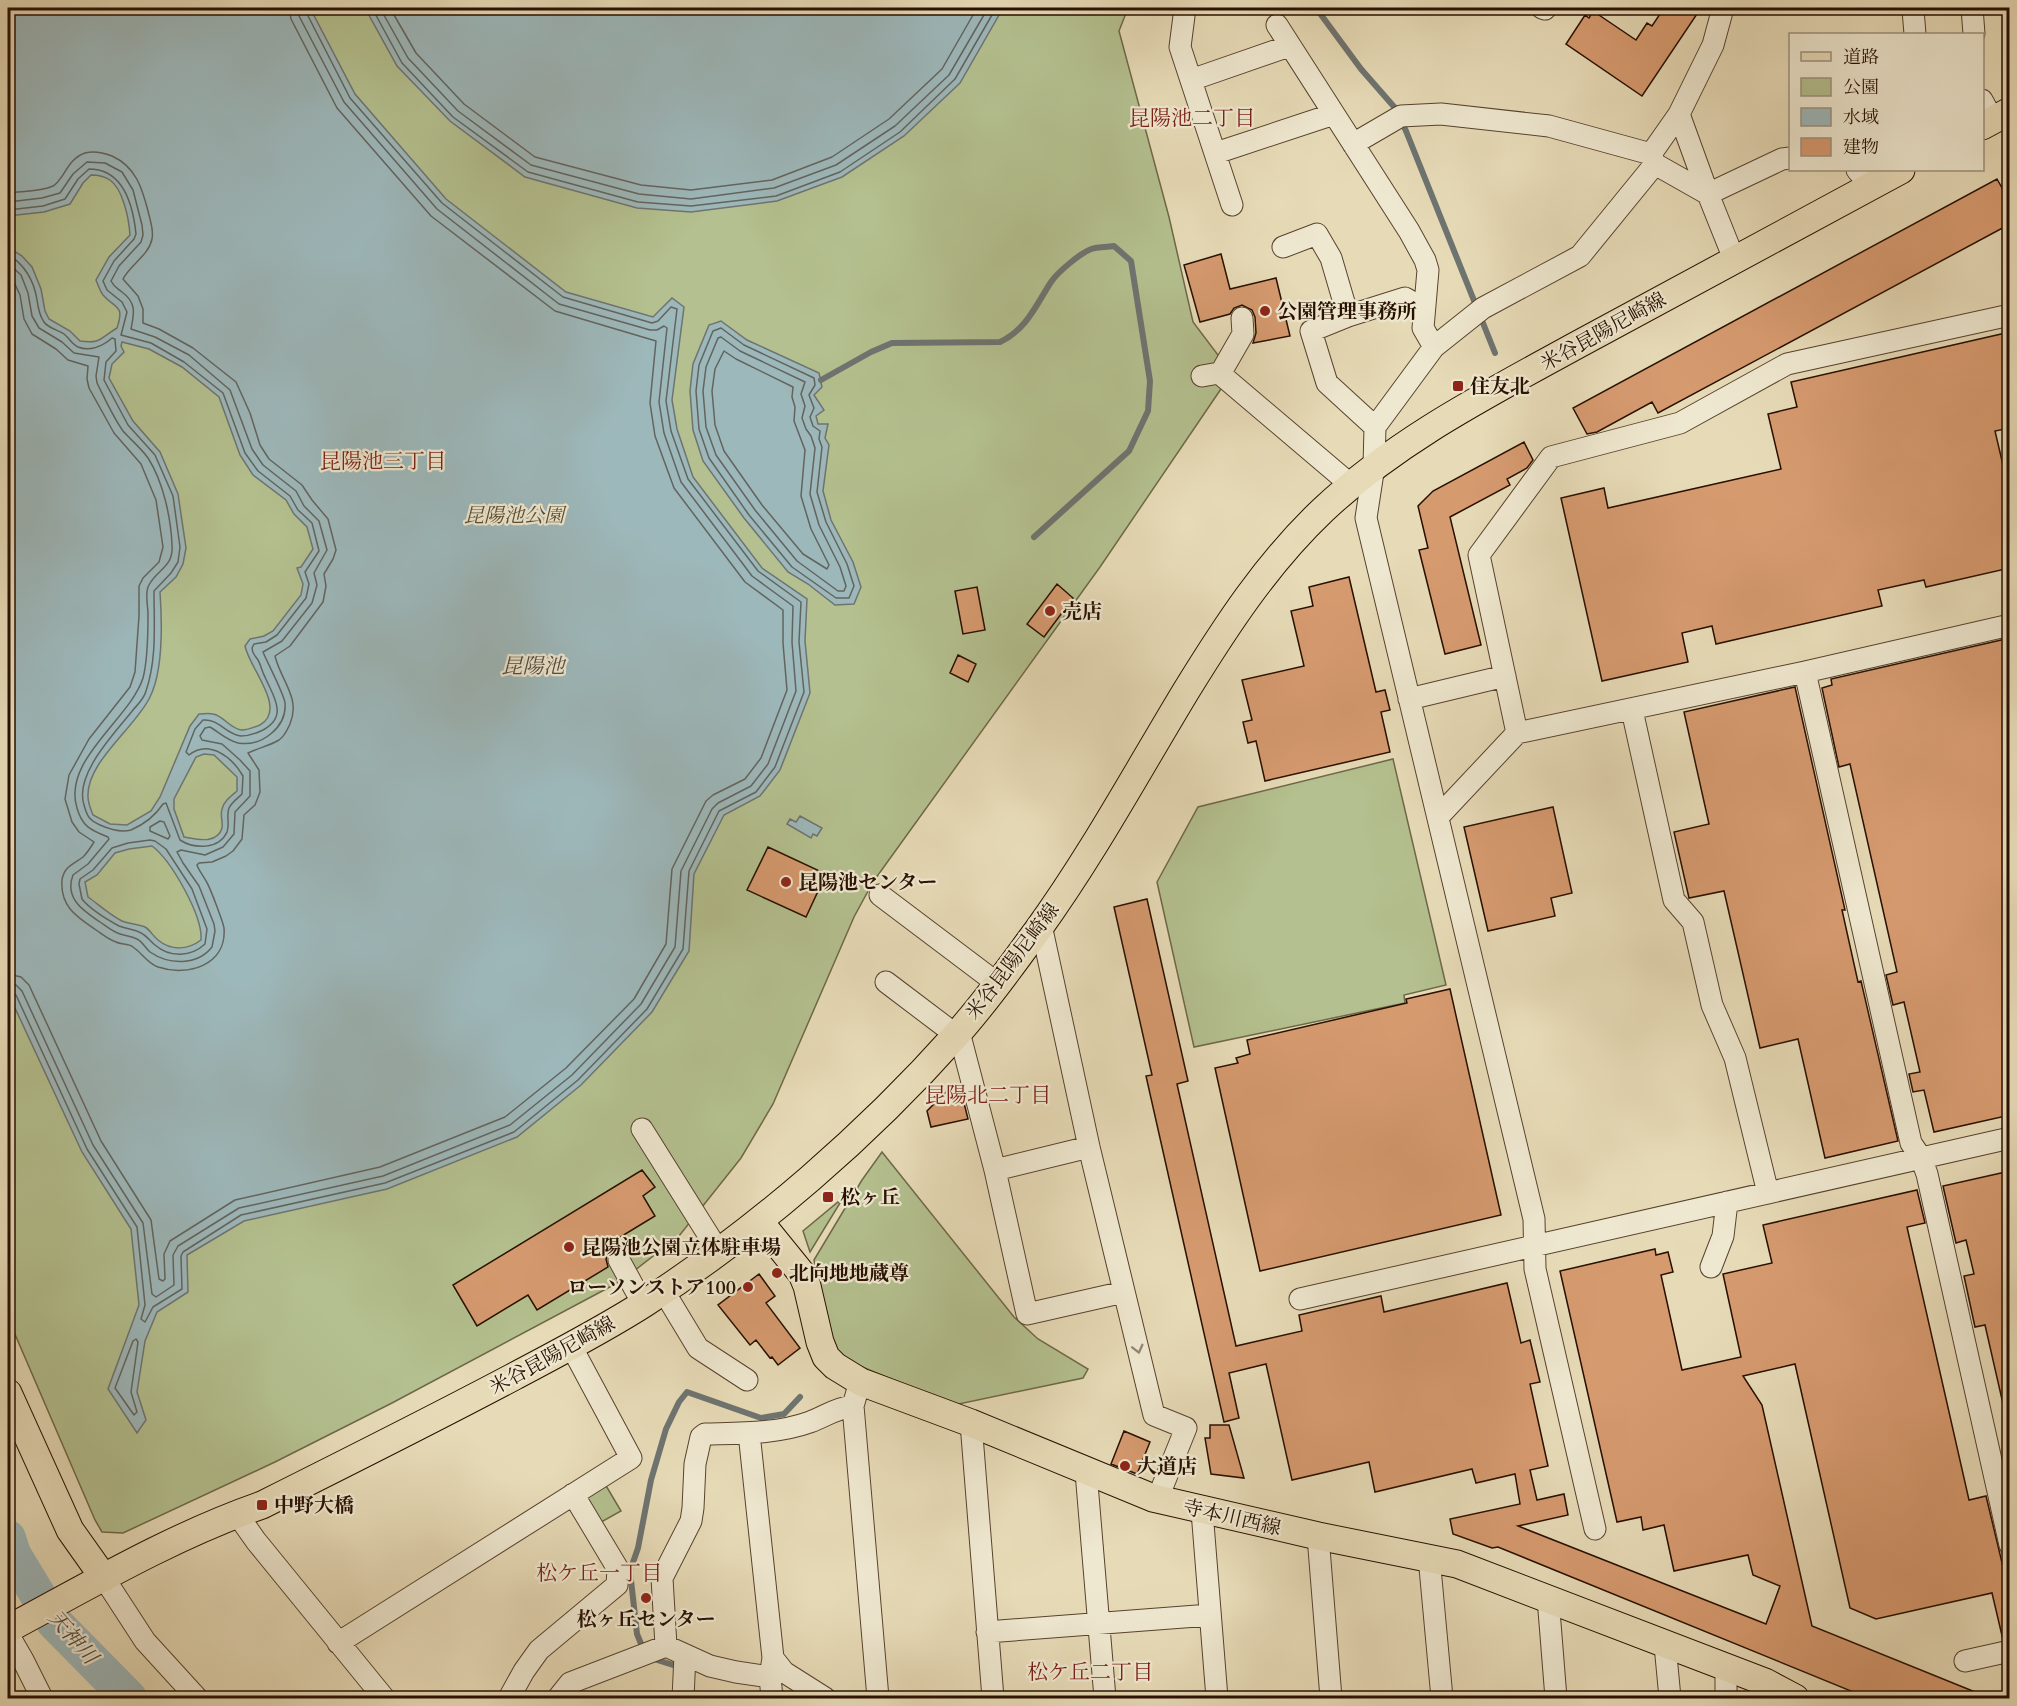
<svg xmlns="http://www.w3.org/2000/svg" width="2017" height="1706" font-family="Cardo,'Noto Serif JP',serif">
<rect width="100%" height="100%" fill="#e7dbb7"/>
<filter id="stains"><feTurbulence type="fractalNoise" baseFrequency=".00333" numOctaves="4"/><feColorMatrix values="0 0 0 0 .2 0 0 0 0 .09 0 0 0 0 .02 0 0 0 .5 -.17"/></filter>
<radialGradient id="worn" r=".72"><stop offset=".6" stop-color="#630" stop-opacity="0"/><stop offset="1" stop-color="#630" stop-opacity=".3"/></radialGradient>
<path fill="#b4c08f" stroke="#6e6848" stroke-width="1.5" d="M8,8H1128L1119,31L1169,217L1193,322L1218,355L1225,383L1100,567L873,882L854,917L773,1104L741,1158L679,1236L621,1281L392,1403L275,1462L123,1533L102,1532L95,1520L8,1318Z
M1393,759L1446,985L1404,995L1405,1003L1194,1047L1157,882L1198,807Z
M882,1152L1014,1317L1038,1339L1088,1369L1083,1378L954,1405L843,1359L827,1337L814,1260L862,1180Z
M838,1202L840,1203L810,1252L803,1231Z
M605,1484L621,1511L596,1525L582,1498Z"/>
<path fill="#9db8bb" stroke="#6e7471" stroke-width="1.5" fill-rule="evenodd" d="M8,8H310L355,94L446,199L566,292L653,317L672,298L684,307L672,400L677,429L693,477L762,568L807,599L805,641L810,693L780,770L760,796L724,815L694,874L689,951L652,1012L581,1085L517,1137L387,1189L244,1221L187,1255L188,1292L157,1312L145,1341L137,1392L146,1420L137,1433L108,1389L139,1305L131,1229L82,1152L8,993V247L22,256L32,267L41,289L45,311L49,319L70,331L80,341C101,344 100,338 117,328C125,304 115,309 103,295C100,291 98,285 96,280L109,257L130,235C129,219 123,189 110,180C104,176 97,175 91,175L83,183L70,204L44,212L8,216ZM122,342L149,349L182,367L219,397L240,455L253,475L286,500L294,514L307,527L313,549L301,567L297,568L303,584L301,595L273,631L264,636L250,639L245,646C249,668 288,709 260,725C255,727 247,730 242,730C230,729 224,716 213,714C209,713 203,714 199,714L190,726L160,797L151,811L127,825L110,824L93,815C91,810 88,803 88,797C86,762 136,727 150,697C163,671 162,621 160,592L176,577L183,564L186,548L178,494L160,452L133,421L109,378L112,364L124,352L121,346ZM204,754L214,755L237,777V791C231,796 224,801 222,809C220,815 223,822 222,828C217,845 196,839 184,837L174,809V799L196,757ZM152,846C171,860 203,916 201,940C188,950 171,951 158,940C153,936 150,930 145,927C137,924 129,924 122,921C110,915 98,904 88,897L85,882L97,875L115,853L129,849Z
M365,8H1003L960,83L904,136L842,177L777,201L691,212L637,208L525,177L450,121L397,66Z
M721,321L747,340L819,373L822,387L814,395L824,410L816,416L818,424H828L825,438L829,445L823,491L831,520L853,562L861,587L854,604L835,605L808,584L788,572L744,518L703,461L693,430L690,391L693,364L709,325Z
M800,816L822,828L817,836L813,834L811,838L787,824L790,819L796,822Z"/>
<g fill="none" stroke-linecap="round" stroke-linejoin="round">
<path stroke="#62645e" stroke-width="1.5" d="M372,8L402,63L453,117L528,172L638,202L691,206L776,196L840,172L900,132L955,79L996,8
M380,8L408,58L458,111L531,165L639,194L691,199L774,188L836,165L895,126L949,75L988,8
M390,8L416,53L464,104L535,157L641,185L691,190L772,180L832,157L889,119L942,69L977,8
M8,193C22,191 40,192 53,186C64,180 67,159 85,153C93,151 104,153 112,156C136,167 142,188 148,211C150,220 154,230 152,239C149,255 130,265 123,279L138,296L143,309V323L159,329L193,348L236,382L250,413L260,445L269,459L302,485L312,500L328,519L336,550L333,559L324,574L326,586L323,602L290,646L275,656C281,681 301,698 290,724C287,730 285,736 279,740C269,746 258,748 248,753L259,770L260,792L255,805L244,815L242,839L233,851L226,856L212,862L199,863L197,865C199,871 203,875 206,881C210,887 223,922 224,928C227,965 188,977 158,967C147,963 142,953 133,947C128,943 121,945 116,942C109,940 102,934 96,930C77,917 60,907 62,880C64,866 74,864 83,857C87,853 91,847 94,842L79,832L72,822L65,799L69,775L89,739L130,687L135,672L139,616V586L143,578L159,562L163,547L156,500L141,464L114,433L89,388L87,379L88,366L68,360L56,349L32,334L24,319L20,295L13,280L8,274
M8,202L42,198L60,193L73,174L87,162L105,163L122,172L133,190L142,225L143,235L141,242L119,266L111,281C114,287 117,288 122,292C137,303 134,314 131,329L155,337L189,355L230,390L252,449L263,465L296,491L304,506L319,521L327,550L314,573L317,585L312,603L282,641L263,652C267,662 284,694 285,703C287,727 262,747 238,743C227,740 220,733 210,727L205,728L200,736L202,740L222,744L240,760L250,771V796L235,812L234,834L223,847L205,855L181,850L177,852L183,863L199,886L214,924L215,931L212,947C197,966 169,965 150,952C145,948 143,942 137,939C131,936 126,936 120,934C113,932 106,926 100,922C84,911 64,899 73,875L88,864L109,839L108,837C90,830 82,826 77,808C62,760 130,719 143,678C147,663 148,630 148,614C148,606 145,595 148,587C155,570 174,568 172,545C171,518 163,481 148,458C141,448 131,440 123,431C113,417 105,399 97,383L96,376L99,357L74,353L62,342L39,328L32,316L28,293L21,275L8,263
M8,210L43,206L65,199L78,179L89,169C124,169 133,205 136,234L134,239L114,261L103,281L107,290L122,302L127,312L121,335L151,343L184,362L223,393L245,453L258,471L290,496L298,510L312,523L319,551L305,572L309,584L306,598L277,635L266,642L254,644L252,648C252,654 255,655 258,660C261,665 262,672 265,677C273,696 289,716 263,730C257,733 248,736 241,736C225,734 220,719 203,720L195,729L186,752L189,755C209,739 232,757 243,776L242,794C238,798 232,802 229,808C226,815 230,824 227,832C219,850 194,849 180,840L166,803L163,804C155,816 145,824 131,830C121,833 109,829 100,825C89,820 87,816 84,805C74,774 115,733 133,710C138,704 144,699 146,691C157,659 154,624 154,591L171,573L178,562L180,547L173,496L155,455L128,425L104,380L106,362L116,351L115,339L112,338C103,346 90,352 78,347C72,344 69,338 64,334C58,330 48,328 44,322C39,315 38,307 37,300C34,280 25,265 8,254
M721,328L744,345L814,378L815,385L809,395L814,408L810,417L813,426L820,431L819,439L822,447L817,492L826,522L847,564L854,586L849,598H836L792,567L749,515L709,458L699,429L696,391L699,365L713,331Z
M721,337L740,351L805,382L801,394L805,406L802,418L806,429L811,436L815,448L810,494L819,525L840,567L846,586L844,591H838L797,561L755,510L716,455L706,427L703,391L706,367L718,338Z
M724,351L736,359L793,387L792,397L795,407L794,421L805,450L801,496L811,529L829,565L827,569L803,554L762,505L724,451L715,425L712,391L715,369Z
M160,821L164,822L170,836L168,839L150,831V827Z
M150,840L155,841L166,849L192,889L207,929L205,944C191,957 170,958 155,945C150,941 147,936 141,933C134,929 126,929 119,926C108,920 90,909 82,899L79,884L80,879L93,870L112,848L128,843Z
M8,974L21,977L29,985L101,1141L151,1220L159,1279L163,1281L165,1279L164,1254L170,1241L235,1200L380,1167L505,1117L566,1068L634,999L666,944L672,869L706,801L713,795L745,779L761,758L787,690L783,643V610L745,582L674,488L655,436L650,403L656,341L555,311L431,216L337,108L291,19L289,8
M8,983L16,985L22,991L93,1145L143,1223L152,1294L156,1297L174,1285L173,1255L178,1246L239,1208L383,1176L510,1125L572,1075L641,1004L675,947L681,871L712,809L718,803L751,786L768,764L796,691L792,642L793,606L752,576L681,482L664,433L659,402L667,328L664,326L657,330H650L559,304L437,209L344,102L299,16L298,8
M8,991L12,992L16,995L87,1149L137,1227L145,1305L141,1319L145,1322L153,1307L182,1289L181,1256L183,1252L241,1215L385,1183L514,1132L578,1080L647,1009L683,949L689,871L719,811L756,792L775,767L804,692L799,642L801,602L758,571L688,479L671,431L666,401L677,309L671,307L658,321L652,323L563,297L442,203L350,98L306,12L305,8
M136,1339L138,1342L131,1392L137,1412L134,1415L115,1388L133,1341Z"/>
<path stroke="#6e7471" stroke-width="6" d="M1316,8L1361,69L1396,109L1406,131L1495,353
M821,380L871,352L892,343L1000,342C1027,329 1036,305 1051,282C1058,272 1083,250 1095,248C1101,247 1108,247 1114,246L1131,261L1150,381L1148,411L1129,451L1034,537
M644,1651L637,1634L630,1571L638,1548L651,1480L666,1429L679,1402L687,1392L761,1418L784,1414L800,1397
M651,1658L673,1665
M780,1692L791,1698"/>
<path stroke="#9db8bb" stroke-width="36" d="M8,1538L13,1554L54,1622L129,1698"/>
</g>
<path fill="#d69a6f" stroke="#270f01" stroke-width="1.5" d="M1664,8H1701L1642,96L1566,44L1585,15L1589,18L1593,11L1636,40L1647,23L1652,26Z
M1997,179L2010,202V224L1658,413L1652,402L1597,432L1587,434L1573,408Z
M1221,254L1230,289L1276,278L1290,336L1253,343L1256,333L1255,317L1252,310L1242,305L1234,308L1230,314L1200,322L1184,265Z
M2010,332V428L1995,431L2010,495V568L1926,587L1924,580L1878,590L1882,606L1716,644L1712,626L1682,633L1688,662L1602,681L1561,498L1604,488L1608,508L1781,469L1768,414L1797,407L1791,382Z
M1524,442L1533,460L1527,468L1507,479L1510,485L1450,517L1481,645L1445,654L1419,550L1428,548L1418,506L1433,491Z
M1349,577L1376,692L1385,690L1390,710L1381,712L1390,752L1265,781L1256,741L1248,743L1243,722L1252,720L1242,680L1304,666L1291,611L1313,606L1309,587Z
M1057,584L1073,598L1044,637L1027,624Z
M977,587L985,630L963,634L955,591Z
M2010,638V1099L2003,1100L2006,1116L1934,1132L1924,1090L1913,1092L1909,1074L1920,1072L1904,1002L1893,1005L1886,975L1897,972L1850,764L1839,767L1822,688L1832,685L1831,679Z
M958,655L976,664L968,682L950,673Z
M1795,687L1845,910H1842L1858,982L1861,981L1898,1141L1825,1158L1798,1039L1760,1048L1724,891L1689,898L1674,832L1709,824L1684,712Z
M1553,807L1572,893L1551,898L1555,916L1488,931L1464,827Z
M768,847L826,874L806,917L747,890Z
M1147,899L1188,1081L1177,1084L1236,1346L1302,1331L1299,1315L1381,1296L1384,1312L1507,1283L1521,1343L1530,1340L1540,1382L1530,1384L1548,1466L1530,1470L1537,1500L1564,1494L1568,1515L1518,1526L1766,1624L1780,1586L1753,1575L1748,1555L1674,1571L1664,1525L1643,1530L1641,1517L1617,1522L1560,1271L1655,1249L1656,1255L1668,1252L1673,1272L1661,1275L1682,1370L1741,1357L1723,1274L1772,1263L1763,1225L1917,1190L1925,1223L1907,1227L1969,1500L1986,1496L2010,1596V1639L2003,1640L1992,1593L1876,1619L1850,1608L1795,1364L1743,1376L1762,1405L1812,1626L1990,1698H1853L1856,1693L1498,1547L1492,1548L1453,1534L1450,1519L1520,1504L1515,1474L1476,1483L1472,1469L1375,1492L1369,1462L1292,1480L1266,1364L1229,1373L1239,1418L1224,1422L1146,1076L1152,1075L1114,907Z
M1450,989L1501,1215L1260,1271L1215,1068L1238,1063L1236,1058L1250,1054L1247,1040L1407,1003L1406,999Z
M952,1086L960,1087L968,1119L931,1127L927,1111Z
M642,1170L655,1187L643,1196L655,1216L617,1239L623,1248L613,1249L608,1253L606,1259L608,1267L537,1310L528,1295L477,1326L453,1285Z
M2010,1171V1403L2003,1404L1985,1325L1975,1327L1964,1276L1974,1274L1966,1240L1956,1243L1943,1186Z
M759,1274L775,1296L766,1303L800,1348L778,1365L772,1357L770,1358L756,1340L750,1345L718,1305Z
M1210,1425H1229L1244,1478L1211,1474L1205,1438H1210Z
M1124,1431L1150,1442L1137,1474L1111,1464Z"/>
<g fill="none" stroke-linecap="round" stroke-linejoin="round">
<defs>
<path id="minor" d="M1185,8L1180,47L1232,205
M1542,8L1545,9L1546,8
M1972,8L1974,34
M1913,10L1915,34
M1277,25L1409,231L1425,260L1428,270L1423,328L1434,347
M1191,80L1289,46
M1982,100L1993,120
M1679,114L1708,194L1734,259
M1353,144L1401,116L1441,114L1549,126L1651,154
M1216,153L1334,114
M1857,170L1871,186
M1708,194L1655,164L1651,154L1679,114L1713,45L1723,8
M1708,194L1782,159L1790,158
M1283,247L1317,234L1331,258L1348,316
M1220,374L1243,334L1242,318
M1202,376L1219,373L1351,485
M1375,427L1327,383L1311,331L1348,316L1405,298L1424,309
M1805,672L1911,1143L1921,1158L1927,1174L2010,1545
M1409,699L1505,676
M1632,710L1674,900L1693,922L1712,1005L1735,1058L1768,1193
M1517,733L1479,555L1551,457L1680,423L1787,364L2010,315
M1438,817L1517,733L1805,672L2010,625
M880,895L998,984
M1041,925L1089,1147L1154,1415L1186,1428L1157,1500
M886,982L956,1035
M959,1032L995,1170L1027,1314L1124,1292
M642,1129L719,1252
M995,1170L1089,1147
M619,1260L643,1304
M1711,1267L1723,1236L1727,1202
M663,1290L698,1348L747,1380
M1300,1299L2010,1138
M857,1392L853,1406L878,1698
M971,1423L993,1698
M749,1433L773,1658L770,1677L772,1698
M1086,1472L1105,1698
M1202,1511L1217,1698
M237,1514L256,1541L384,1698
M1595,1529L1535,1269L1534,1219L1366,518L1374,466L1375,427L1434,347L1483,308L1580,256L1655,164
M1318,1536L1331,1698
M1429,1557L1442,1698
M104,1578L145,1641L197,1698
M1548,1598L1556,1698
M987,1632L1210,1615
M8,1634L23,1660L42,1698
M338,1643L631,1458L571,1346
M1665,1645L1670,1698
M666,1646L662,1578L691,1521L693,1508L695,1464L701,1437L705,1434C740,1433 777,1434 810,1422C826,1416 836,1408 853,1406
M773,1658L784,1672L825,1698
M1965,1661L2010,1651
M1726,1669V1698
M509,1698L524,1671L539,1650L617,1585L618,1569L573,1494
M558,1698L570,1683L666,1646L710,1666L736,1672L770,1677
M683,1698L685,1655"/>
<path id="major" d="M1982,126L2010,111
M759,1221L802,1274L807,1286L820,1342L826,1357L835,1366L861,1382L971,1423L1153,1498L1318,1536L1457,1564L1765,1682L1795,1698
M8,1393L70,1530L104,1578
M8,1629C90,1585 173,1536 262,1505C346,1463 430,1421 513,1377C558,1353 603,1330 645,1303C759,1229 867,1135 957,1034C986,1002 1011,966 1037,931C1092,855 1137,772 1186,691C1226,626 1267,563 1323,510C1397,440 1488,394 1577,345C1685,286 1793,228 1901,170"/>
</defs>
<use href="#minor" stroke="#57422e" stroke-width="23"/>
<use href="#major" stroke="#270f01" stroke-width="29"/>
<use href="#minor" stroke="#efe8d0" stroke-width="21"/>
<use href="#major" stroke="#e7dbb7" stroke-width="27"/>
</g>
<defs><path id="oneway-chevron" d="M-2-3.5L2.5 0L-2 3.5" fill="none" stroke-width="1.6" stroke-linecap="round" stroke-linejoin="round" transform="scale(1.5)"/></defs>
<use stroke="#958673" href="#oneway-chevron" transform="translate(1138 1349) rotate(76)"/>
<g fill="#8f2418" stroke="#efe8d0" stroke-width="2">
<circle cx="1265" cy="311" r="6"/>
<rect x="1452" y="380" width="12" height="12" rx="3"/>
<circle cx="1050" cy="611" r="6"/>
<circle cx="786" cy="882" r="6"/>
<rect x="822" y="1191" width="12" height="12" rx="3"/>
<circle cx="569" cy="1247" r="6"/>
<circle cx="777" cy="1273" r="6"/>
<circle cx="748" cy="1287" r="6"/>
<circle cx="1125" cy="1466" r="6"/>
<rect x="256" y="1499" width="12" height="12" rx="3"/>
<circle cx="646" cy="1598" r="6"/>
</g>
<g text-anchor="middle" stroke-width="4.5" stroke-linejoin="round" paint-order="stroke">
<g font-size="20" font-weight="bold" fill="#270f01" stroke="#efe8d0" text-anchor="start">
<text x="1277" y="318">公園管理事務所</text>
<text x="1470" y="393">住友北</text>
<text x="1062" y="618">売店</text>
<text x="798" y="889">昆陽池センター</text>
<text x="840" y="1204">松ヶ丘</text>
<text x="581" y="1254">昆陽池公園立体駐車場</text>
<text x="789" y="1280">北向地地蔵尊</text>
<text x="736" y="1294" text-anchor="end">ローソンストア100</text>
<text x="1137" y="1473">大道店</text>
<text x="274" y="1512">中野大橋</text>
<text x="646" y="1626" text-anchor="middle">松ヶ丘センター</text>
</g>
<g font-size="20" fill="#270f01" stroke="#efe8d0">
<text transform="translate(1603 331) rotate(-29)" y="7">米谷昆陽尼崎線</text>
<text transform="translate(1012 961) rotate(-53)" y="7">米谷昆陽尼崎線</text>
<text transform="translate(552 1355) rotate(-29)" y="7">米谷昆陽尼崎線</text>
<text transform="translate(1232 1517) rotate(13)" y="7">寺本川西線</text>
</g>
<g font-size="20" font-style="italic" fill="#584d33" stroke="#efe8d0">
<text x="514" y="522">昆陽池公園</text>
</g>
<g font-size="21" fill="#7a1f14" stroke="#efe8d0">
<text x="1192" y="125">昆陽池二丁目</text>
<text x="383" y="468">昆陽池三丁目</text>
<text x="988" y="1102">昆陽北二丁目</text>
<text x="599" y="1580">松ケ丘一丁目</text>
<text x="1090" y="1679">松ケ丘二丁目</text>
</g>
<g font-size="21" font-style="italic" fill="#504a42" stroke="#efe8d0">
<text x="533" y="673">昆陽池</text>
<text transform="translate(73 1637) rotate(49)" y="7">天神川</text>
</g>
</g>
<rect width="2017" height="1706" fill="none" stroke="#e7dbb7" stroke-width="30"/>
<rect x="9" y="9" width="1999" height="1688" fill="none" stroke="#270f01" stroke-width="3"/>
<rect x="15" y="15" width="1987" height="1676" fill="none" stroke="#270f01" stroke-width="1.5"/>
<rect x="1789" y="33" width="195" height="138" fill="#efe8d0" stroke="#9f917d" stroke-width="1.5"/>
<rect x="1801" y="52" width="30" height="9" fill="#e7dbb7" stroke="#9f917d" stroke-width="1.5"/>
<text x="1843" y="63" font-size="18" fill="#270f01">道路</text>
<rect x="1801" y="78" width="30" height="18" fill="#b4c08f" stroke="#9f917d" stroke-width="1.5"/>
<text x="1843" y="93" font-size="18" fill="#270f01">公園</text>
<rect x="1801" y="108" width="30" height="18" fill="#9db8bb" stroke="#9f917d" stroke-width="1.5"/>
<text x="1843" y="123" font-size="18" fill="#270f01">水域</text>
<rect x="1801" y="138" width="30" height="18" fill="#d69a6f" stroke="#9f917d" stroke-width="1.5"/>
<text x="1843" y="153" font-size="18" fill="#270f01">建物</text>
<rect width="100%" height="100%" filter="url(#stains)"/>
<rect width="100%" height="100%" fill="url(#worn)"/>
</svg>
